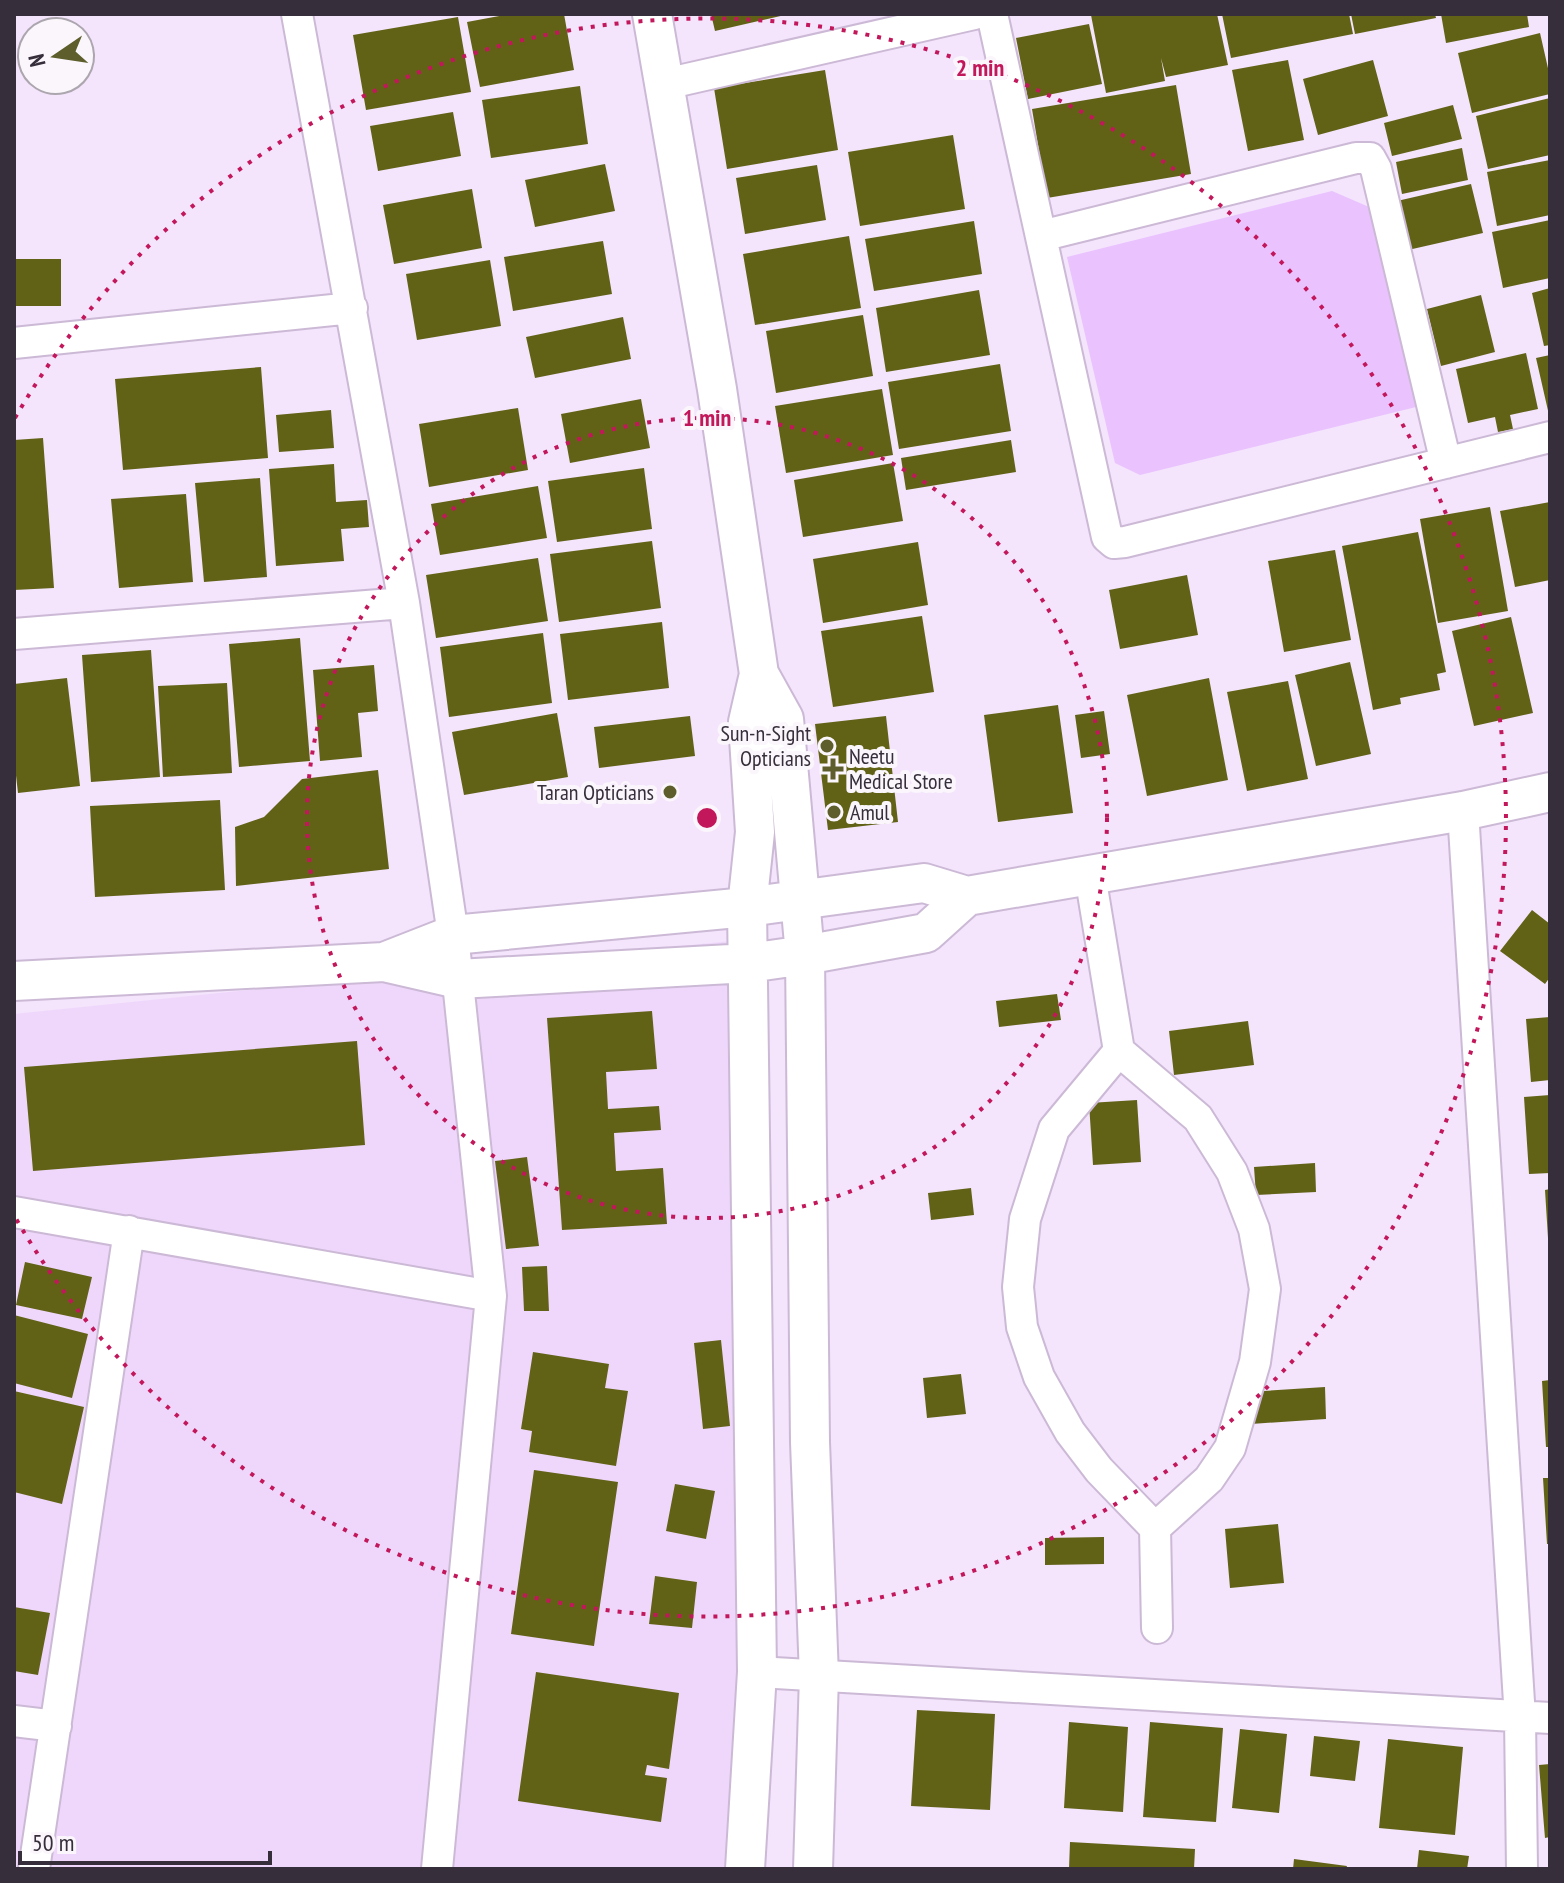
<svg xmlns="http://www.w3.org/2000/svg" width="1564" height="1883" font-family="'PT Sans Narrow',sans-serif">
<rect width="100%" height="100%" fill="#f4e4fc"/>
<path fill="#efd7fc" d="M731,941L743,1869H14V1014Z"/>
<path fill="#e9c2fe" d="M1332,191L1369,207L1424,405L1140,475L1115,463L1067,257Z"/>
<path fill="#626217" d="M510,14H564L574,70L480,87L467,22Z
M711,14H785V15L715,31Z
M1098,14H1217L1228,65L1166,77L1161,58L1165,81L1106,93L1091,15Z
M1222,14H1349L1353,34L1231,58Z
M1351,14H1435L1436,18L1355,34Z
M1441,14H1527L1529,27L1446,43Z
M458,17L471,92L366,110L353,35Z
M1089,24L1102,84L1028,99L1016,38Z
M1540,33L1550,77V94L1472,113L1458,53Z
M1288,60L1304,140L1248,151L1232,70Z
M1373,60L1388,116L1318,135L1303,79Z
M825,70L838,150L727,169L714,88Z
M1176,85L1191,174L1047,198L1032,109Z
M580,86L588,144L491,158L482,100Z
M1550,98V155L1488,169L1476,116Z
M1453,105L1462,139L1392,156L1384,123Z
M453,112L461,156L378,171L370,126Z
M953,135L965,209L860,226L848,152Z
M1462,148L1468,180L1402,194L1396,162Z
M1550,160V215L1497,226L1487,172Z
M605,164L615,211L535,227L525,180Z
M817,165L826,220L745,234L736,178Z
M1471,184L1483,233L1408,250L1397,201Z
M472,189L482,248L394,264L383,205Z
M1550,220V278L1503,288L1492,232Z
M974,221L982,274L874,291L865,239Z
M849,236L861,308L755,325L743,254Z
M603,241L612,294L513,311L504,257Z
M14,259H61V306H14Z
M490,260L501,326L417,340L406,274Z
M1550,288V345L1544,346L1532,293Z
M979,290L990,355L886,372L876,308Z
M1481,295L1495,352L1441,366L1427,309Z
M863,315L873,376L776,393L766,331Z
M623,317L631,359L535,378L526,337Z
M1526,353L1538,409L1510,415L1513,429L1498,432L1495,417L1468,423L1456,369Z
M1550,355V415H1549L1536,358Z
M1000,364L1011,431L899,449L888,382Z
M261,367L268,458L123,470L115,379Z
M882,389L893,455L786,473L775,406Z
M641,399L650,448L570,463L561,414Z
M518,408L528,470L429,487L419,424Z
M331,410L334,448L279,452L276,415Z
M43,438L54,588L14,590V440Z
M1011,440L1016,472L906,490L901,458Z
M893,463L903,521L803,537L794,480Z
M334,464L336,502L367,500L369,527L341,529L344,561L276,566L269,469Z
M644,468L652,529L557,542L548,481Z
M260,478L267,577L204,582L195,483Z
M538,486L547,538L440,555L431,504Z
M186,494L193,582L119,588L111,499Z
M1550,502V580L1515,587L1500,511Z
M1490,507L1508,611L1438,623L1420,519Z
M1418,532L1446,672L1437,674L1440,690L1400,698L1401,704L1373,710L1342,546Z
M652,541L661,608L559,622L550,554Z
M918,542L928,605L823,623L813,559Z
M1335,550L1351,640L1284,652L1268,561Z
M538,558L548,621L436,638L426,575Z
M1187,575L1198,635L1120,649L1109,590Z
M922,616L934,692L833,707L821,631Z
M1511,617L1533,713L1474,726L1452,631Z
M662,622L669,688L568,700L560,634Z
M543,633L552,703L449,717L440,647Z
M300,638L310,761L239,767L229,644Z
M151,650L160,777L91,782L82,655Z
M1350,662L1371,754L1316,766L1295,675Z
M374,665L378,711L358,713L362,757L320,761L313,670Z
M67,678L80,786L18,793L14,758V684Z
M1209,678L1228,780L1147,796L1127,695Z
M1288,681L1308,779L1247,791L1227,692Z
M227,683L232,773L163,777L158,686Z
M1058,705L1073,813L998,822L984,715Z
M1104,711L1110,754L1081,758L1075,715Z
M557,713L568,777L464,795L452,732Z
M690,716L695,756L599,768L594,727Z
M886,716L898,822L828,830L815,724Z
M378,770L389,869L236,886L235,827L264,817L302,779Z
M220,800L225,890L95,897L90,806Z
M1532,910L1550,924V977L1545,984L1500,951Z
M1057,994L1061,1020L999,1027L996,1001Z
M652,1011L657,1069L606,1072L608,1109L659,1106L661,1130L614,1133L616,1171L663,1168L667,1224L562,1230L547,1018Z
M1550,1017V1080L1531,1082L1526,1019Z
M1248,1021L1254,1065L1174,1075L1169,1031Z
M357,1041L365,1145L33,1171L24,1067Z
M1550,1095V1173L1529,1174L1524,1097Z
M1137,1100L1141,1162L1093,1165L1089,1103Z
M527,1157L539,1246L506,1249L495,1161Z
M1315,1163L1316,1192L1256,1195L1254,1167Z
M971,1188L974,1215L931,1220L928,1193Z
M1550,1189V1238H1548L1545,1190Z
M25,1262L92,1277L82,1319L16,1305Z
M547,1266L549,1311H524L522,1267Z
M14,1315L88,1334L72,1398L14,1383Z
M721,1340L730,1426L703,1429L694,1343Z
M533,1352L609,1364L605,1388L628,1391L616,1466L529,1452L532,1431L521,1429Z
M961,1374L966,1414L927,1418L923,1378Z
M1550,1380V1447H1546L1542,1381Z
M1325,1387L1326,1419L1251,1424L1249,1392Z
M14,1391L84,1407L62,1504L14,1492Z
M534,1470L618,1482L594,1646L511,1634Z
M1543,1478H1550V1544H1547Z
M675,1484L715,1491L706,1539L666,1531Z
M1278,1524L1284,1583L1230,1588L1225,1529Z
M1104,1537V1564L1045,1565V1538Z
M655,1576L697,1582L692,1628L649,1624Z
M14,1607L50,1613L38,1675L14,1671Z
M536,1672L679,1693L669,1769L647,1765L645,1775L667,1778L661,1822L518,1801Z
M917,1710L995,1714L990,1810L911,1806Z
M1069,1722L1128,1727L1123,1812L1064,1808Z
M1150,1722L1223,1728L1216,1822L1143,1817Z
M1240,1729L1287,1734L1279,1813L1232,1808Z
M1314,1736L1360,1741L1355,1781L1310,1776Z
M1388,1739L1463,1747L1455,1835L1379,1828Z
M1550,1764V1837L1545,1838L1539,1765Z
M1070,1842L1195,1849L1194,1869H1069Z
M1419,1850L1469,1856L1467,1869H1417Z
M1294,1859L1347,1866L1346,1869H1293Z"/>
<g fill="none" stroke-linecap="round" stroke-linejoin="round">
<defs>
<path id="minor" d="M297,14L404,603L453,935L491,1296L437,1869
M992,14L1107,537L1114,543L1125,542L1550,437
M665,84L974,14
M1041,236L1356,158H1370L1376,169L1446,463
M14,343L352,308
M14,634L404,603
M1463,811L1520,1718L1522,1869
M1090,875L1119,1051L1054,1129L1025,1219L1018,1287L1022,1327L1039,1377L1070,1432L1099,1470L1155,1528L1157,1628
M1119,1051L1198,1118L1232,1172L1254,1229L1265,1289L1255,1362L1230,1448L1209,1479L1155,1528
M14,1212L491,1296
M757,1672L1550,1718
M14,1721L56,1726
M34,1869L129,1231"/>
<path id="tertiary" d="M652,14L717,389L759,674L748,722L755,832L747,907L757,1672L745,1869
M759,674L784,719L805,955L810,1442L819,1676L813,1869
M384,962L453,935L747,907L924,883L967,896L1463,811L1550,792
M14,981L384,962L458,979L749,963L805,955L926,933L967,896"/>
</defs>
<use href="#minor" stroke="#ccb9d6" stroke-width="34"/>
<use href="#tertiary" stroke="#ccb9d6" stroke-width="42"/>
<use href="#minor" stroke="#fff" stroke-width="30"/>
<use href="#tertiary" stroke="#fff" stroke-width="38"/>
</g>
<g fill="none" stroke="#c2185b" stroke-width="4" stroke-dasharray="4 8">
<circle cx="707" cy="818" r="400"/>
<path d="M15 418A799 799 0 1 1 15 1217"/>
</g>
<g fill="#5e5e2c" stroke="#faf6fc" stroke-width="3">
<circle cx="827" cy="746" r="8"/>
<path d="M829 757h8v8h8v8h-8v8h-8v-8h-8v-8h8z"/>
<circle cx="670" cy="792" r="8"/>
<circle cx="834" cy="812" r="8"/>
</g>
<g text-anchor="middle" stroke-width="8" stroke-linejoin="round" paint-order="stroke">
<g font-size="22" fill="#362e3a" stroke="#faf6fc" text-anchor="end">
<text x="811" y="741">Sun-n-Sight<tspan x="811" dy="25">Opticians</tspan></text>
<text x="849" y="764" text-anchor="start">Neetu<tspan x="849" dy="25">Medical Store</tspan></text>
<text x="654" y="800">Taran Opticians</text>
<text x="850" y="820" text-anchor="start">Amul</text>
</g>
</g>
<circle cx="707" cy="818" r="12" fill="#c2185b" stroke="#faf6fc" stroke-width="4"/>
<g font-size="24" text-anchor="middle" font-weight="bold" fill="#c2185b" stroke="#faf6fc" stroke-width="8" stroke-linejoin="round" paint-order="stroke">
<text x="980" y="76">2 min</text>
<text x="707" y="426">1 min</text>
</g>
<rect width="1564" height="1883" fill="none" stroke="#362e3a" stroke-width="32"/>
<g transform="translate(56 56) rotate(257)"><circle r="38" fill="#faf6fc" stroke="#aca6ae" stroke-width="2"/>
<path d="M0-6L14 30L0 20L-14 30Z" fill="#5e5e2c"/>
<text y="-12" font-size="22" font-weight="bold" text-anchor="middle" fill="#362e3a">N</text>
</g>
<path d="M20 1851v12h250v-12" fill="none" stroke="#362e3a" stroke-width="4"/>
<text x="32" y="1851" font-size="24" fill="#362e3a" stroke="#faf6fc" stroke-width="6" paint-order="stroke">50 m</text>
</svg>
